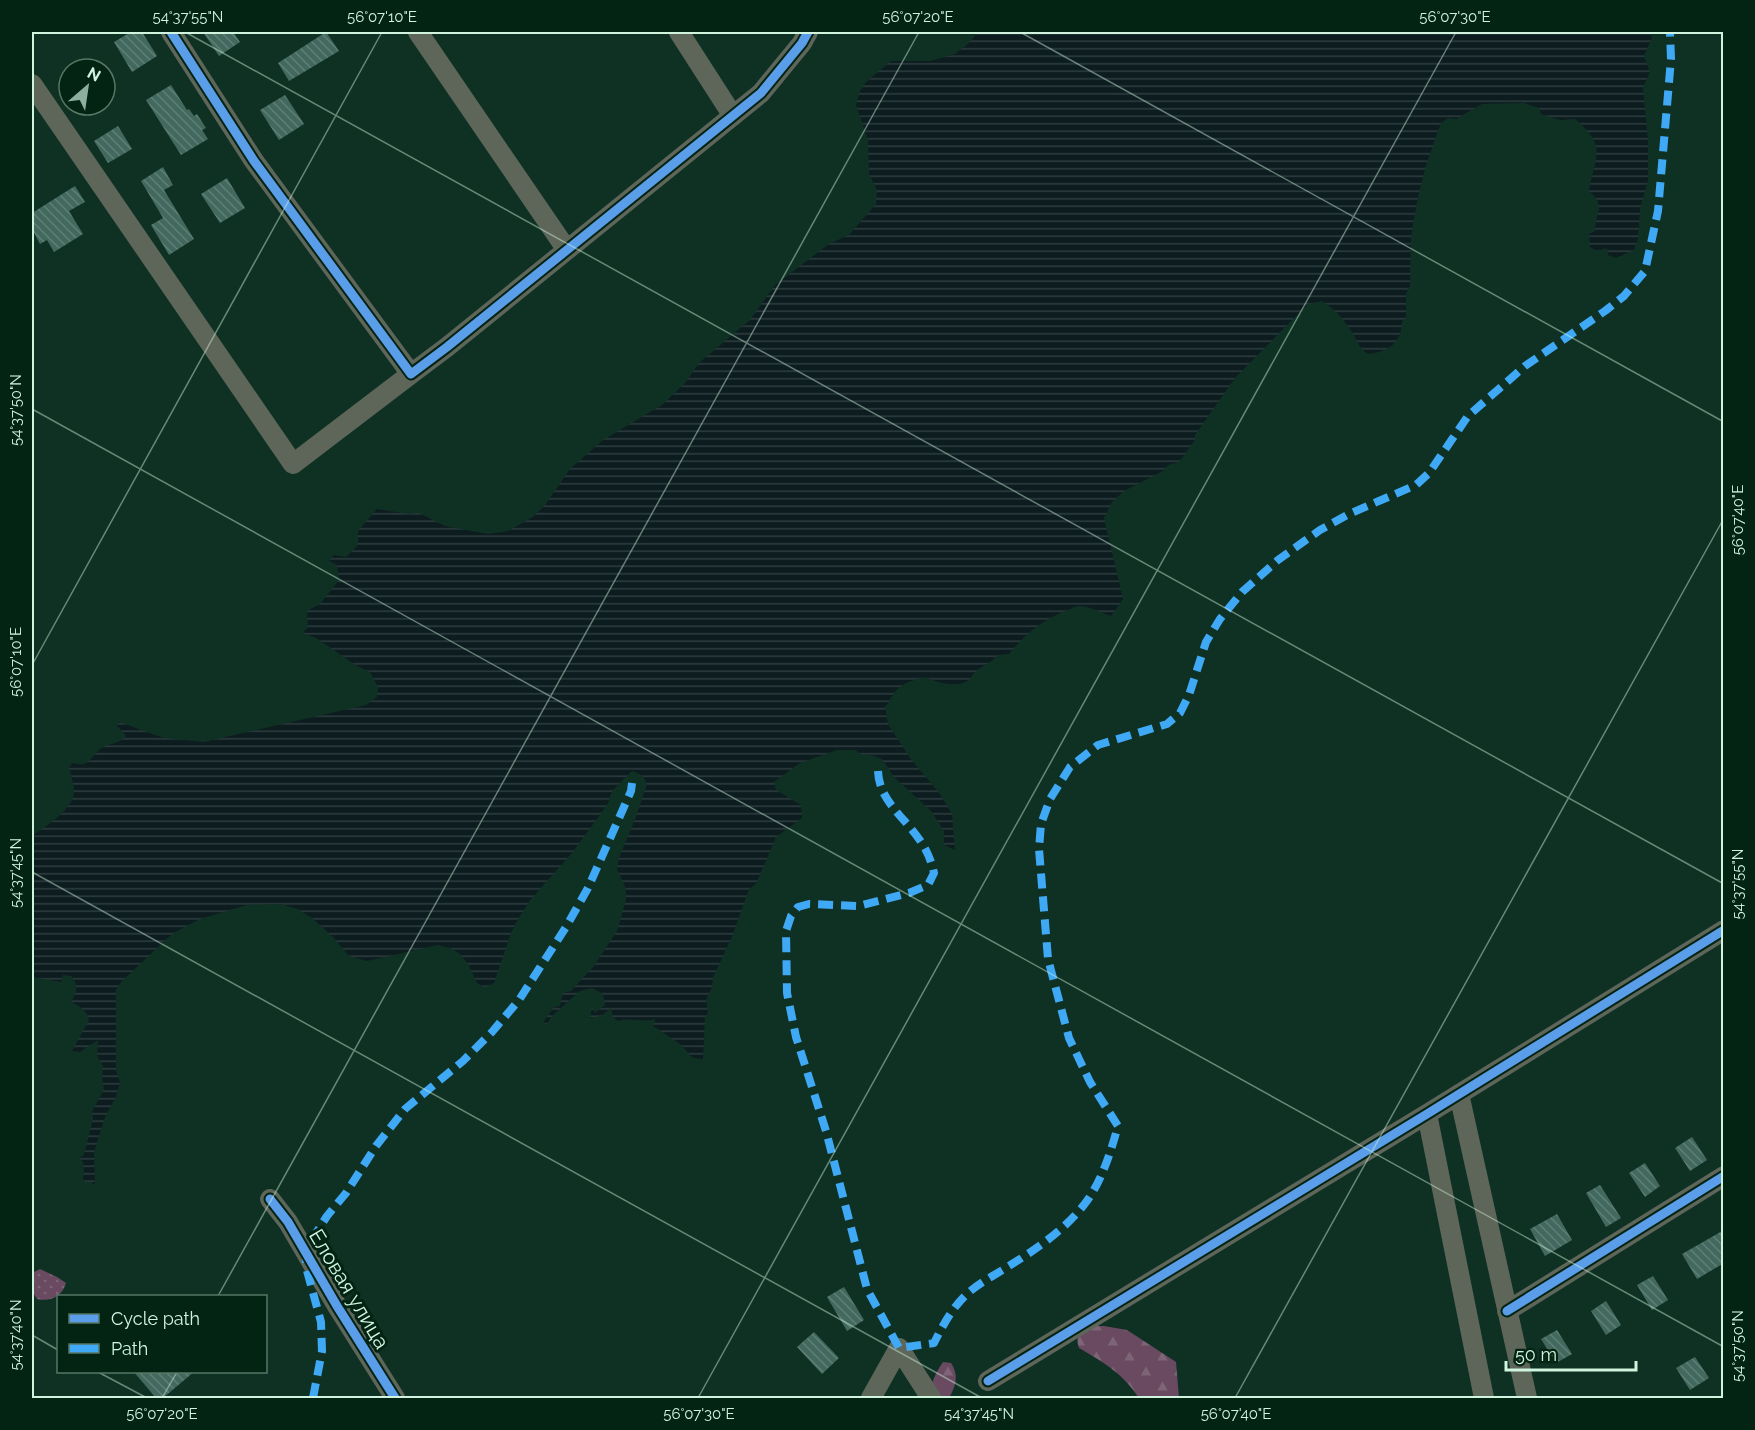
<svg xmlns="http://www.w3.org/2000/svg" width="1755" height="1430" font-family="Raleway,sans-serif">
<defs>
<pattern id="grass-dots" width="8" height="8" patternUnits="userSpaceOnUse" patternTransform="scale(1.5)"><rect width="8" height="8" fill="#694a61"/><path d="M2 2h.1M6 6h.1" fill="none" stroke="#7d6577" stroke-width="1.8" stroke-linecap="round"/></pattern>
<pattern id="forest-firs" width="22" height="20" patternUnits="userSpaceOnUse" patternTransform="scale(1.5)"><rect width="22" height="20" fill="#694a61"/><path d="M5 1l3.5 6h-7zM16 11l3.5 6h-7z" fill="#7d6577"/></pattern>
<pattern id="water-rules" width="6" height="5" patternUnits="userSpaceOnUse" patternTransform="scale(1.5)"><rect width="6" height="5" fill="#0c1c1f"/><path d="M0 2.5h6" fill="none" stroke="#2e3e3f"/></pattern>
<pattern id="building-back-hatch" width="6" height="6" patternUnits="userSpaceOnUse" patternTransform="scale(1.5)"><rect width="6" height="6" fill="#43695e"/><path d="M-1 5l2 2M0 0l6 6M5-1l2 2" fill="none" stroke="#5d7f75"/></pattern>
</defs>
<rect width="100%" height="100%" fill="#0f3123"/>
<path fill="url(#grass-dots)" d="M40,1269L57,1277L66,1283C62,1297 50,1302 37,1299L32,1291V1273Z"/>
<path fill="url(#forest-firs)" d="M1085,1326H1104L1127,1330L1176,1362L1179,1398H1139C1123,1374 1105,1363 1079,1348C1076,1339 1077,1334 1085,1326Z
M943,1362L951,1363C959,1375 956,1386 949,1398H928C931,1385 935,1373 943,1362Z"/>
<path fill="url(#water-rules)" d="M978,32H1650L1652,37L1644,56L1650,72L1643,87L1648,141V180L1640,209L1638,239L1634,250L1616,258L1608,255L1607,248L1597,251L1590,247L1589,234L1595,231C1595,212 1607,207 1589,191C1595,155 1608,147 1575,119L1560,120L1541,114L1539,108L1524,103L1482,104L1456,119L1448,118L1441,123L1426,165L1418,197L1411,237L1410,286L1406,294V319L1402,321C1402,342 1389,352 1368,354C1356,346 1358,338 1349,328C1342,317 1333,308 1322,301L1308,304L1235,378L1195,435V440L1179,462L1168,465L1163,471L1124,491L1112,502L1104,518L1123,599L1111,616C1102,613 1089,606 1079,606C1075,606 1069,610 1065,611C1041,621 1025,634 1009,654L998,655C991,663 982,666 975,672C972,675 971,678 969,680C959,688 936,683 926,677C906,682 897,684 888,704L885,706L888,724L910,758L940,794L952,814L955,850L944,845V831L931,811L894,777L882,759L874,756L861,754L855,750H837L800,763L774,782L776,790L801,805L802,818L776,837L756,884L749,889L733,934L713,978L712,987L706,1000L708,1012L705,1018L703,1059L693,1058L680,1044L653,1026L655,1019C643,1023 631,1017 618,1021L613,1017L611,1008L601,1016L590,1018L592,1007L595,1013L605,1005L603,994L592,988L580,991L552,1016L546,1025L544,1021L554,1007L560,1006L563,993L571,991L594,966L617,931L626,900V889L617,869L619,858L635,819L647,784L642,775L632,771L612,791L608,803L602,812L572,853L531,899L518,919L511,933L494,983L485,987L477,983L468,964L460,954L450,948L438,945L367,961L349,956L333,937L312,918L297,909L281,904L247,905L200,919L172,934L122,981L116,990V1070L120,1082L116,1097L105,1117L94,1152L95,1185L91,1182H85L83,1178L84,1173L83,1162L79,1158L84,1155L93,1119L92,1112L104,1089L102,1077L103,1066L97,1056L98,1040L80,1052L72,1051L89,1020C87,1010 79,1006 71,1002C77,992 79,985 71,976L63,975L61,982L32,977V836C45,827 74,809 74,792C74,784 71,775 69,768L72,763C89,768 90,758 100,749C109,742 119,745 126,736L117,726L119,722L164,738L204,742L366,705L377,697L378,687L370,672L357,666L316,638L302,633L308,628L307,611L320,604L339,580L337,565L329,561L334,555L346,557L358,545V531L377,509L409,514L419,513L445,526L488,534L508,531L533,517L545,505L570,469L603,440L662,405L685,383L699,363L750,320L775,285L829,244L849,235L876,204L877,190L869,174L868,140L856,105L860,91L866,82L891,61H931L955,54L968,44Z"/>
<path fill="url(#building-back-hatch)" d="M131,32H142L157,56L132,72L114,42Z
M203,32H233L240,42L219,56Z
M326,32L339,51L289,81L278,63Z
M171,85L187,110L189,109L194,116L197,114L206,128L202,130L208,139L181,155L146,100Z
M285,95L304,124L279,140L260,110Z
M118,126L132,149L108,163L94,141Z
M163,167L173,185L164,190L194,239L169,255L151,225L163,218L141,181Z
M227,178L245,208L220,223L201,194Z
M75,186L85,202L69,211L83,234L54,252L47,240L40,244L32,229V213Z
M1692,1137L1707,1160L1690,1171L1675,1148Z
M1645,1163L1660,1186L1645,1197L1629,1173Z
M1600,1185L1621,1218L1606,1227L1586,1193Z
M1557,1214L1572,1240L1545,1256L1530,1229Z
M1724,1230V1263L1697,1279L1682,1254Z
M1653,1276L1668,1300L1652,1310L1637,1285Z
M844,1287L864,1320L847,1331L827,1297Z
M1606,1301L1621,1325L1606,1335L1591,1311Z
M1557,1330L1572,1354L1556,1363L1541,1339Z
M814,1332L839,1358L822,1374L797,1347Z
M1695,1357L1709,1378L1690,1390L1676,1368Z
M133,1371H195L163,1398H156Z"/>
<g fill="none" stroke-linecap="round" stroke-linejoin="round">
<path stroke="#5e665a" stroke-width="20" d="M171,32L254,161L411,374L447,347L761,93L802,43L808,32
M418,32L567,250
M679,32L733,116
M32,84L293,464L411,374
M1459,1094L1527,1398
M1427,1114L1484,1398
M270,1199L288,1222L337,1306L395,1398
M1507,1311L1724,1176
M988,1381L1427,1114L1724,930
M871,1398L899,1348L931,1398"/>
<path stroke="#3fa9f5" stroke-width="8" stroke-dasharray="15 8" stroke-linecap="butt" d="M878,771C879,800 903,816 919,839C927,850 931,860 934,873L928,885L909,893L858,906L809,904L798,907L791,916L786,931L787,993L796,1037L826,1131L867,1289L899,1348L934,1343C943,1325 952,1308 967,1294C979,1283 995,1275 1009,1266C1038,1248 1069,1227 1089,1198C1103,1177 1111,1151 1118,1126L1090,1082L1069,1038L1048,959L1039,849L1041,824L1050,799L1070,767L1098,745L1167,724L1180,713L1189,695L1206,642L1220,619L1242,592L1278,560L1320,530L1349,514L1416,485L1429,473L1468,416L1525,366L1605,311L1624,296L1645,271L1658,211L1671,59L1670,32
M313,1398L322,1351L321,1322L306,1267V1253L311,1241L327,1216L346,1193L376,1146L405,1109L463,1061L492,1032L519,1000L566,927L588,888L631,791L632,783"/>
<defs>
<path id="cycleway" d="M171,32L254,161L411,374L447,347L761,93L802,43L808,32
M270,1199L288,1222L337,1306L395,1398
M1507,1311L1724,1176
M988,1381L1427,1114L1724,930"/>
</defs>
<use href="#cycleway" stroke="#032313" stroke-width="13"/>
<use href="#cycleway" stroke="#5a9eea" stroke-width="9"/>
</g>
<path fill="none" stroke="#d0f4de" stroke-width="1.5" stroke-opacity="0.45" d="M185,32L1724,884M1020,32L1724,422M32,409L1724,1347M32,665L382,32M32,872L982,1398M218,1296L919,32M32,1335L58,1350M98,1372L147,1398M162,1398L177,1372M698,1398L1456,32M1235,1398L1724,518"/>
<g text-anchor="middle" stroke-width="6" stroke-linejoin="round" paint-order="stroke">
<g font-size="21" fill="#d0f4de" stroke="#032313">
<text transform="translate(349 1289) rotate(59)" y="7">Еловая улица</text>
</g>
</g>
<rect width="1755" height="1430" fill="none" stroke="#032313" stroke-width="66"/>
<rect x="57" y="1295" width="210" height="78" fill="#032313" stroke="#557764" stroke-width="1.5"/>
<rect x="69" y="1314" width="30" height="9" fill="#5a9eea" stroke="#557764" stroke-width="1.5"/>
<text x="111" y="1325" font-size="18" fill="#d0f4de">Cycle path</text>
<rect x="69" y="1344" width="30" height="9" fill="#3fa9f5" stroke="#557764" stroke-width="1.5"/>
<text x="111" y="1355" font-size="18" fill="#d0f4de">Path</text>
<g transform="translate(87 87) rotate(29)"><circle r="28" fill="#032313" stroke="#557764" stroke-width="1.5"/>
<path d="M0-4.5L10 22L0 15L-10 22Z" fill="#8cb09d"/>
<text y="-9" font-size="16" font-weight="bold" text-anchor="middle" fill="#d0f4de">N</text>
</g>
<path d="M1506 1361v9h130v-9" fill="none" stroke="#d0f4de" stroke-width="3"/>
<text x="1515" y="1361" font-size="18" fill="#d0f4de" stroke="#032313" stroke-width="4.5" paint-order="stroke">50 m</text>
<rect x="33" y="33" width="1689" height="1364" fill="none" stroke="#d0f4de" stroke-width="2"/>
<g font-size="15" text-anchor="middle" fill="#d0f4de">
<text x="188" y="22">54°37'55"N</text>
<text x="382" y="22">56°07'10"E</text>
<text x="918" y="22">56°07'20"E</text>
<text x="1455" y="22">56°07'30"E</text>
<text transform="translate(16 410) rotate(-90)" y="5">54°37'50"N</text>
<text transform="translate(1738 520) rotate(-90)" y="5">56°07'40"E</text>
<text transform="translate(16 662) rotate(-90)" y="5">56°07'10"E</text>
<text transform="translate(16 873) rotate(-90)" y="5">54°37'45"N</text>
<text transform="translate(1738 884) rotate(-90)" y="5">54°37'55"N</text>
<text transform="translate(16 1335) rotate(-90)" y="5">54°37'40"N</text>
<text transform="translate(1738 1346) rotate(-90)" y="5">54°37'50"N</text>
<text x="162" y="1419">56°07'20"E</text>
<text x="699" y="1419">56°07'30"E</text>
<text x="979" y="1419">54°37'45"N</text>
<text x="1236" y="1419">56°07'40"E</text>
</g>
</svg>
